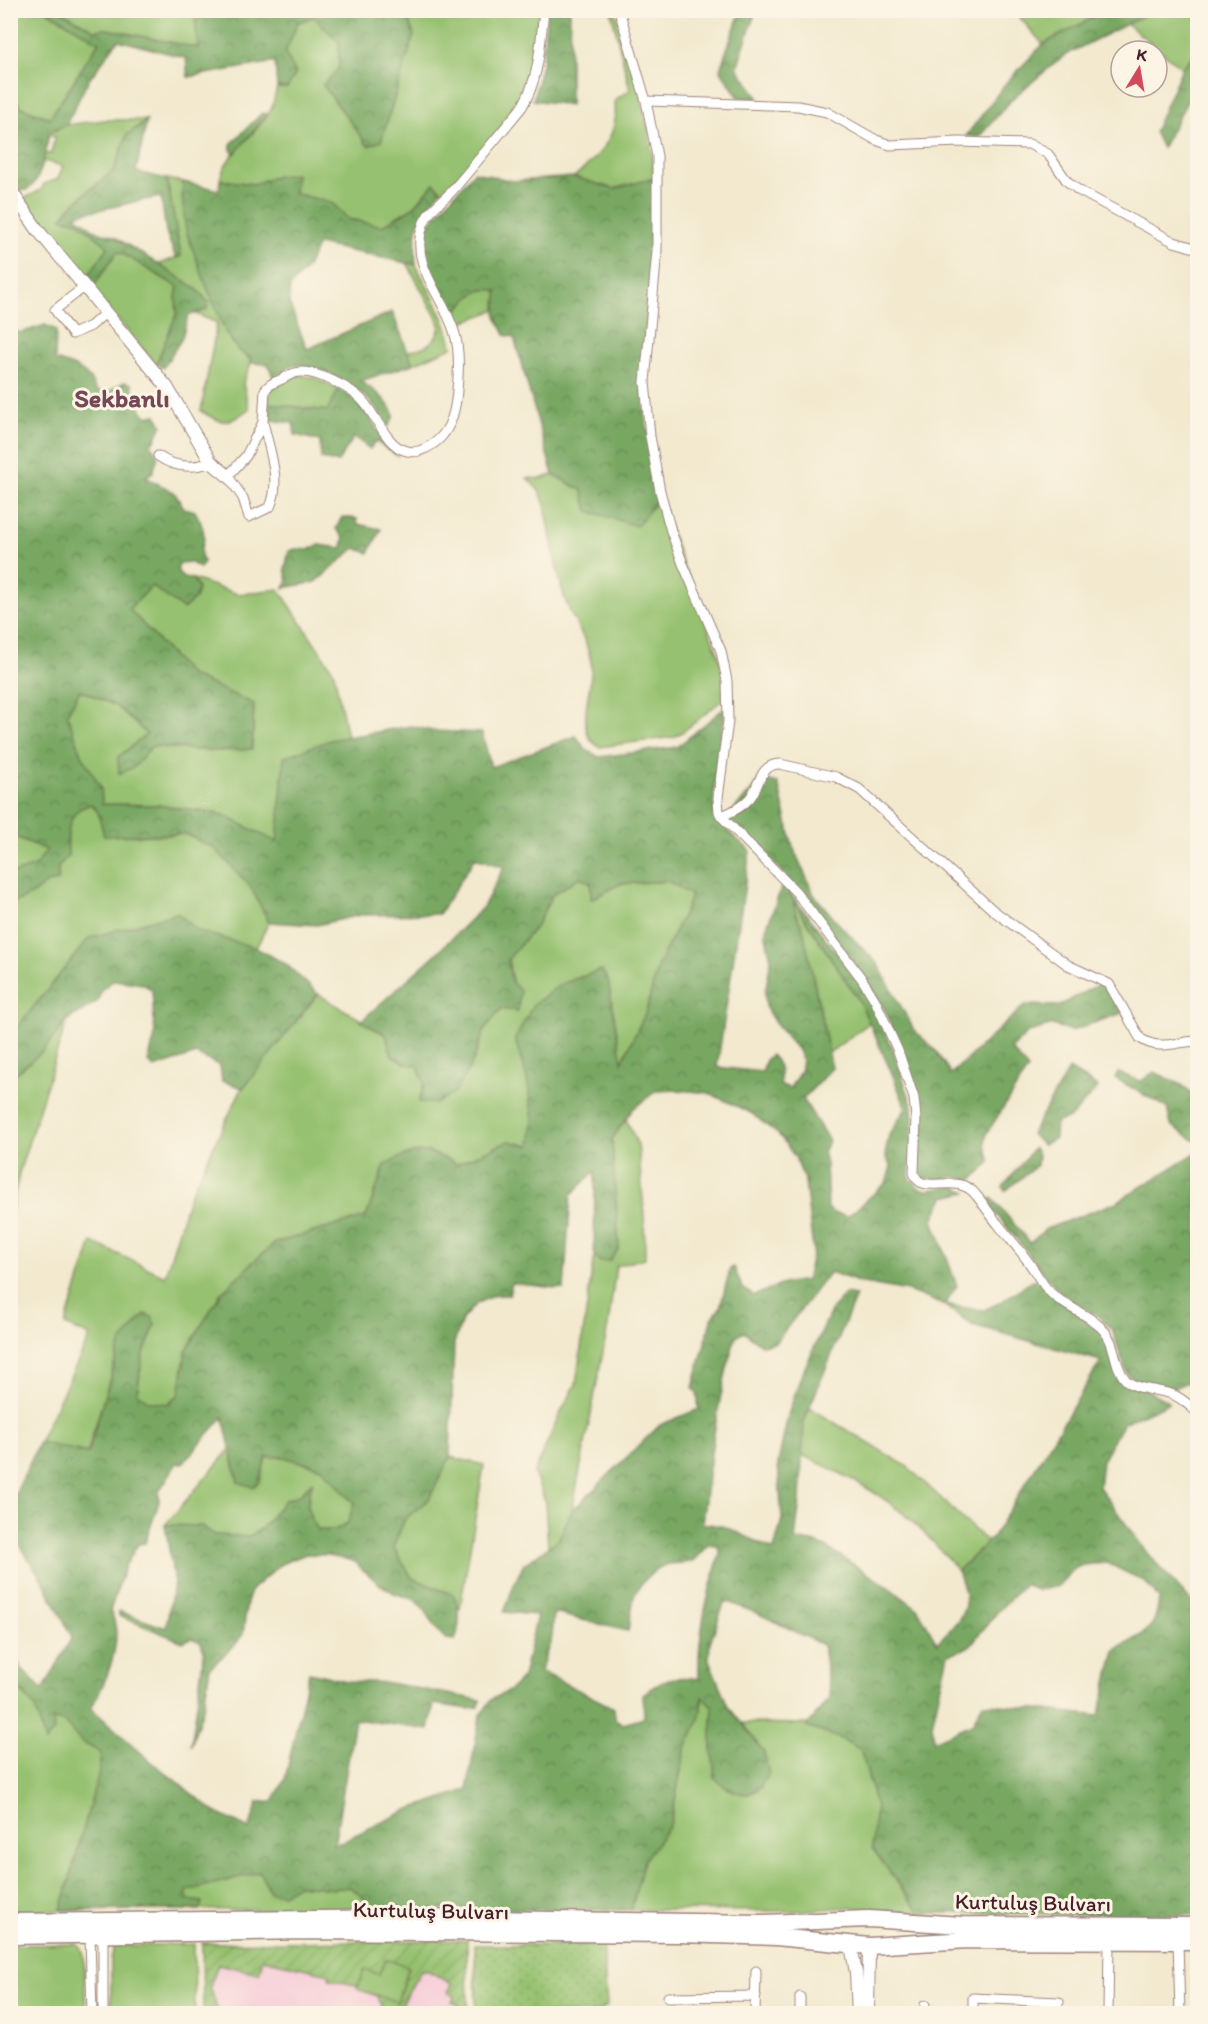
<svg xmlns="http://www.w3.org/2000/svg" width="1208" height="2024" font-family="Itim,sans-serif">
<defs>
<pattern id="forest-crowns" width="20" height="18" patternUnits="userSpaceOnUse" patternTransform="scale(1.5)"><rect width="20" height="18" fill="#78a762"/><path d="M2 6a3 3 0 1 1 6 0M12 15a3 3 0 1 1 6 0" fill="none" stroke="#648751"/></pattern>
<pattern id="park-dots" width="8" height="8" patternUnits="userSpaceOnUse" patternTransform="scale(1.5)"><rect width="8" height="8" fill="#96c16f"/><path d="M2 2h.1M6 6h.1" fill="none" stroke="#83a560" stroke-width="1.8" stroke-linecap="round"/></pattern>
<pattern id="garden-furrows" width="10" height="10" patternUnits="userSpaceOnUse" patternTransform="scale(1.5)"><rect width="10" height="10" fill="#96c16f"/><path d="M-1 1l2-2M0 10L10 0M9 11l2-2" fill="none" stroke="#83a560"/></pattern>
</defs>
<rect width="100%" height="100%" fill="#fcf5e5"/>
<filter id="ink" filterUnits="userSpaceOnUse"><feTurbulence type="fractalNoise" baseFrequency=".0167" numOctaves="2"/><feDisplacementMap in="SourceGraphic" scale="12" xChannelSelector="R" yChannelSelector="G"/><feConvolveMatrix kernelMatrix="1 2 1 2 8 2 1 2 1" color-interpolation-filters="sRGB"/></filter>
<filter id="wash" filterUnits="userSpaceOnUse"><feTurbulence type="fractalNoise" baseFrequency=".008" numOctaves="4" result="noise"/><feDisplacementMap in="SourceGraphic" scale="24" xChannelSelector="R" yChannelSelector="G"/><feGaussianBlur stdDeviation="1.35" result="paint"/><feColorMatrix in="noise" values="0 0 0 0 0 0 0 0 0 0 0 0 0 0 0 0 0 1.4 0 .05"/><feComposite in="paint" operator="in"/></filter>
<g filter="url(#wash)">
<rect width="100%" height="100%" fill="#f2e9cf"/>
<path fill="#f6cfd8" d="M467,1940L468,2013H203L202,1943Z"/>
<path fill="#96c16f" stroke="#70704d" stroke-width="1.5" d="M11,11H47L99,42L50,118L21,107L11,93Z
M61,11H211L195,17L198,48L107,29L94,30Z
M405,11H539C536,36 536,64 526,88C514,117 466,170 442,191L434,183L415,206L382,226L348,219L332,203L294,193L296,174L277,176L254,184L220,180C226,150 260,134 272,107C274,101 275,94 277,88H287L284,54L298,22L314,17L339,41V68L381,141L414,35Z
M611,11H615C632,65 652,121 654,178L614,189L574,177C592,163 613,143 615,119C616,113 615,106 615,100L630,90Z
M1014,11H1107L1043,44Z
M1153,11H1197V51L1182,68L1126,23Z
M105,120H147L127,135L114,170L86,192L62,218L79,222L109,247L84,282L23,199L41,190L44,184L58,179L63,166L43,161L44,153L51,154L55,137L48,135L49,133L66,125Z
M167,179L183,182L182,195L220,316C225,328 229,339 237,349C242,355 249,355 251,363L243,383L249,409C228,424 224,426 201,411L217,323L196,314L207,309L159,264L181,256Z
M118,251L178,287L176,297L177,313L156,364L91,289Z
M407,263L416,265C429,292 447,317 452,347L413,364L408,351C424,349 440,341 440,324Z
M488,288L497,291L496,310L457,324L453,314L477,290Z
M296,375L312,377L339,389L328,411L268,403C268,386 283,382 296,375Z
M553,475L582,490L658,499L719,656L724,684V695L721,701L684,731L674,737L600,747C571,733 595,687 591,662C588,639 572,621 565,599C555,569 551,536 545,505L540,492L527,478L540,479Z
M193,579L238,594L279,589L334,672L347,737L330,740L278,843L221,814L158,805L102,804L101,788L82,755L67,714L80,690L116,706L147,734L118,757L134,767L152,746C185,749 219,753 252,749L254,704L190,675L129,609L152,586L198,589Z
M91,804L98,812L136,836L186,834L215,849L250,886L269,922L256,948L198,931L177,913L11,1035V910L15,902C47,890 46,877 68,856C67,842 66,820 78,810C81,807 88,806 91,804Z
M10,835L48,850L35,866L12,875Z
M580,877L591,882L592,899L620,884L668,881L691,894L688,905L658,965L646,1012L621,1063L608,980L601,970L515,1039L527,1079L533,1119L530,1146L509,1141L457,1164L428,1151L385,1165L366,1217L275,1243L253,1262L221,1293L186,1351L179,1394L168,1404L148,1401L137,1393L143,1355L155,1325L121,1342L87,1453L39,1442L90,1336L65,1325L92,1242L165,1276L189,1197L242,1088L318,994L386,1035L392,1055L406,1064L418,1065L424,1083L472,1063L486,1027L501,1009L518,1011L508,959L537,925L552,895Z
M792,899L860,1002L869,1023L829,1053L803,929L795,912Z
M67,1020L19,1173L11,1215V1082L15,1074L43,1051Z
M626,1119L638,1145L644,1210L645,1258L616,1266L608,1326L572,1511L558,1540L548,1547L545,1501L534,1473L558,1418L576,1384L594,1256L600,1262L613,1181L612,1139Z
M810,1408L908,1467L987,1542L958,1571C932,1538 902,1508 865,1487C845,1475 823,1465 802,1455L804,1421Z
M230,1449L238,1482L260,1481L266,1457H284L322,1468L354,1503L348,1523L335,1530H318C305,1510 307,1504 312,1482L299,1495L285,1500L261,1529L248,1537L215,1535L202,1526L165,1525Z
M450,1457L484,1465L460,1608L453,1595L412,1578L393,1547L405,1519L429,1499Z
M10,1648L22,1670L39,1687L180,1799L333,1875L362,1896L372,1909L11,1911Z
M703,1695L713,1707L711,1738L728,1789L748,1794L761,1789L764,1752L742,1723L809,1724L807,1727L842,1739L861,1750L876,1806L872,1848L920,1913L850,1907L801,1911L631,1910L644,1860L670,1825L685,1750L699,1720Z
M77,1944L82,1949L84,1957L86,2013H11V1945Z
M194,1944L195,2013H111V1959L114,1948L117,1946Z
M385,1958L409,1967L397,2003L357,1989L364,1969Z"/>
<path fill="url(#forest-crowns)" stroke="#616346" stroke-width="1.5" fill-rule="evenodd" d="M741,10L756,11L737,67L759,99L739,98L720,69Z
M1107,10L1153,11L1065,55L1014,97L979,137L966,136L1006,83L1043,44Z
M47,11H61L94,30L107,29L198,48L195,17L211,11H405L414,35L381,141L368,146L323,85L339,68V42L314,17L298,22L285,53L296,73L287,88H277L275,62L188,77L186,58L118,40L88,81L66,125L49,133C46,148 42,184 26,190C23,191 19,190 16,190L11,181L10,93L21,107L50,118L99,42Z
M547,11H570V105L533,100L542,64Z
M1197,51V83L1162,148L1154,132L1182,68Z
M262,113L267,114L235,154L231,150V144Z
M147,120L136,172L167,179L181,256L176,258L166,232L161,197C140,200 123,205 103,209C94,211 83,211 75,216L85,222L94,230L115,237L196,288L209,303L207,309L188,316L182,338L163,368L156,364L177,313L176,297L178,287L118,251L91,289L84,282L108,247L79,222L62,218L71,206L114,171L127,135Z
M474,172L513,181L574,177L614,189L654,178L653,255L643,357L642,391L658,499L637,526L588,511L582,490L553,475L514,337L505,335L496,316L497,291C475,285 467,300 453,314L434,279L425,256L423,242L426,228L430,222Z
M296,174L294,193L332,203L348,219L382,226L415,206L434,183L441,191C418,217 413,229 416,265L318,244L306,269L290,286L289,303L307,349L392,312L413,364L360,381C375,391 387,398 394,416L388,427C382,418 377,408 369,400C356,387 313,361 294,366C287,368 280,374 273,377L268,364L251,363L249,357L239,351L227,335L204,280L186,231L182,195L183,182L219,190L220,180L254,184L277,176Z
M45,325L56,330L55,360C75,366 89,370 96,391L108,392L124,382L132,384C134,397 136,406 147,416L156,415L162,425L155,440L150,444L158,456L153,472L145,477L174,492L184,508L195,511C199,518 203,526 204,534C205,546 196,548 204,562L200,568L190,562L180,563L177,570L183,578L193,579L198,589L195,599L183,609L152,586L129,609L190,675L254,704L252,749C219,753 186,749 152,746L134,767L119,774L118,757L147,734L116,706L80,690L67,714L82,755L101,788L102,804L158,805L221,814L277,842L284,757L330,740L411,726L433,731L482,733L491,767L576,736L586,750L599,757L677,747L722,710L725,712C722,732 708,804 717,819C723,829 741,842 750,851L717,1067L762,1072L766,1060L771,1055C780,1064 781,1072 780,1085L790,1088L800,1072L802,1060L798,1050L775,1023L766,1008L765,993L771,959L765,932L783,883L858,981L873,1005L892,1047L912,1105L913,1123L909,1177L920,1189L928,1190L954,1186L967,1192L944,1197L933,1220L957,1286L944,1305L984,1310L999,1303L1035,1279L1100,1332C1109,1344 1109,1362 1116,1371C1129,1385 1154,1391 1169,1403L1123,1423L1102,1461L1099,1487L1147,1553L1197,1608V1642L1194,1646L1198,1650L1197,1915L920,1913L872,1848L876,1806L861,1750L842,1739L806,1727L830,1698L823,1645L757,1613L725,1601L710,1643L709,1660L728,1706L764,1752L769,1774C753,1802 738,1797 715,1779L711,1738L713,1707L703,1697L699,1720L685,1750L670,1825L644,1860L631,1910L372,1909L362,1896L350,1887L334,1889L298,1885L283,1894L270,1892L260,1872L187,1891V1900L202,1902L200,1910H61L98,1776L101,1753L80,1741L64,1722L53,1720L54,1731L45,1742L35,1707L11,1680L10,1648L22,1670L43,1690L72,1637L44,1583L11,1531V1504L39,1442L88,1453L121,1342L145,1314L152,1317L155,1325L143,1355L137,1392L148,1401L168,1404L179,1394L186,1351L221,1293L253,1262L275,1243L366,1217L385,1165C418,1147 424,1149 457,1164L509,1141L530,1146L533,1119L527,1079L515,1039L533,1005L561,984L601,970L608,980L622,1062L646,1012L658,965L688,905L691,895L668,881L620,884L591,899V883L580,877L552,895L537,925L508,959L511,981L520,991L518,1011L501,1009L486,1027L472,1063L456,1091L436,1104L419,1102L424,1083L418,1065L406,1064L392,1055L386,1035L361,1021L436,954L483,907L504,867L475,858L439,914L360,915L317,925L269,922L250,886L215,849L186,834L104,836L98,812L91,804C87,806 81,807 78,810C66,821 67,842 68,856L58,867V881L47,883L31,895L15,902L11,910V874L35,866L47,850L11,835V328L20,333ZM793,901L860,1002L893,1076L906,1108L889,1135L885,1155L891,1167L886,1183L848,1216L833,1213L828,1208L826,1164L823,1151L829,1141L803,1099L832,1068L803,929L795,912ZM679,1090L709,1093L751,1113L780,1136L795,1157L805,1181L813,1251L806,1281C786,1281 771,1288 754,1296L742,1287L734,1267L730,1269L720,1308L711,1320L693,1388L697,1392L699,1409L660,1425L572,1511L558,1540L524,1564L515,1582L504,1612L537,1615L523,1677L509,1691L492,1699L480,1716L467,1790L410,1809L334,1845L355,1719L429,1730L434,1704L469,1709L479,1707L480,1700L389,1683L347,1681L309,1672L285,1779L273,1801L258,1802L249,1829L215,1812L147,1758L91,1708C106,1683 126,1637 110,1611L125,1566L138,1544L145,1543L159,1502V1491L177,1463H183L223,1417L238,1482L253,1487L260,1481L266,1457H284L322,1468L354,1503L348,1523L335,1530H318C305,1511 306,1502 313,1481L299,1495L285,1500L261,1529L248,1537L215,1535L202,1526L165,1525L174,1581L166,1628L118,1611L119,1616L183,1642L191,1638L201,1642L204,1652L191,1746L203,1708L210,1668L236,1644L243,1634L247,1602L252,1589L281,1564L306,1554L328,1555L353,1561L379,1584L396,1594L414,1599L425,1610L438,1631L446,1639L455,1640C461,1624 461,1610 454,1595L412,1578L393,1547L405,1519L429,1499L450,1457L454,1343L463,1318L477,1303L495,1295H509L512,1283L564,1289L571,1195L595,1171L594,1256L600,1262L610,1261L619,1248L612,1139L633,1109L656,1091ZM830,1272L858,1282L908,1291L944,1305L972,1325L1101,1361L994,1535L958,1571C974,1609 963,1616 937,1643L918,1609L890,1588L828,1548L813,1542L795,1540L800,1499L804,1421L856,1296L845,1294L832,1309L801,1376L788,1415L778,1463L782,1519L774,1550L726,1527L702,1523C710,1460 717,1396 736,1336L744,1332L761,1345L775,1343ZM708,1545L718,1546L720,1554C707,1594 697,1636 699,1679C673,1675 664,1678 643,1694L644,1718L623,1724L615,1719L614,1708L540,1671L552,1637L554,1613L628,1631L634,1596L641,1584L656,1569L668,1564L692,1562ZM1107,1563L1144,1581L1159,1598C1156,1633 1143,1634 1115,1650L1099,1716L983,1703L972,1724L934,1741L932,1725L948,1654L968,1648L998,1611L1025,1584L1037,1590L1059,1586C1075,1563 1081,1564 1107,1563Z
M339,389L361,403L381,436L398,456L375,441L370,449L354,437L338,462L321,459L320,441L295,435L293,423L270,420L268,403L327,411Z
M342,517L357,519V524L381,529L369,553L355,548L316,582L284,588L288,581L285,569L289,551L296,549L308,550L319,545L342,548L344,538L336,529Z
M762,779L778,783L793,847L814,895L838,923L877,963L914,1030L936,1051L951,1074L1025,1005L1059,1006L1101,983L1108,990L1122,1013L1071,1031L1053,1025L1029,1032L1011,1049L1028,1069L987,1133L985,1144L990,1162L971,1181C952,1172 940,1183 921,1178L917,1170L921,1120L917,1095L886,1012L858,969L809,902L769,858L727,817Z
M177,913L198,931L256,948L286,964L318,994L243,1088L222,1081L220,1066L196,1054L154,1068L148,1062L155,1036L152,990L143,984L114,980L102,989L98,1001L67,1020L43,1051L15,1074L11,1082V1035L89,938Z
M1069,1069L1098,1087L1070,1118L1056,1122L1055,1138L1043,1145L1031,1134Z
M1154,1072L1182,1085L1197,1097V1142L1171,1125L1167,1108L1115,1078L1118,1073L1141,1081Z
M1034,1148L1038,1155L1037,1165L1005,1191L1003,1187Z
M1197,1152V1380L1195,1379L1173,1388L1134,1379L1127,1374L1112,1330L1101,1318L1070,1300L1054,1286L987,1202L992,1198L1030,1243L1046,1229L1117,1202Z"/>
<path fill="url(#park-dots)" stroke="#70704d" stroke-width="1.5" d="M475,1945H603L607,2006L596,2013H476Z"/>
<path fill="url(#garden-furrows)" stroke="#70704d" stroke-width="1.5" d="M467,1940L468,2013H454L459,2005L452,2001L455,1996L448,1992L452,1984L427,1970H421L396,2013H381V2006L376,1995L397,2002L409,1967L385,1959L379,1974L364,1970L359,1986L329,1979V1974L263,1959L259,1973L218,1964L210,1987L219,2013H203L202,1943Z"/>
</g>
<g filter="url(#ink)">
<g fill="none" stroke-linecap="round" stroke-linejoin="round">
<defs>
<path id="street" d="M619,10L646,101L657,156V251L645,382L650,436L660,491L671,531L683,564L721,651L727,681L728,721L718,798L719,812L721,816L796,892L862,979L875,1000L898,1051L914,1098L916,1118L914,1173C921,1198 957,1170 976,1195C984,1204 990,1215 998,1224C1007,1236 1018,1247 1027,1260C1035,1270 1041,1284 1051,1293C1067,1309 1091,1314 1106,1333C1116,1346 1114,1366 1125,1379C1137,1392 1161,1388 1176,1396C1184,1400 1191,1407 1198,1413
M646,101L798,106L827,112L876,140L890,145L959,142L1029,144L1048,154L1067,181L1078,190L1174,242L1198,249
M84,287L55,310L72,334L91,326L105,313
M263,422C269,449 282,481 270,507L249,517L243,498L228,476L246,456L263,422L265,390C269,384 274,382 280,380C286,377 293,372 301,372C317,371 351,388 362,400C378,416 389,458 419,451C428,448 436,443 442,436C453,423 456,406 457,390C459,371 460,349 454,331C443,295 409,265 423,225C428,210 442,202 452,191C476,163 499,135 522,107C540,77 540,44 544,10
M158,456C175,468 192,469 211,462
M721,816C733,812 742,807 750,798C760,785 760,764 780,764L836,777L859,789L994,911L1068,965L1109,984L1140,1038C1159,1052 1177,1041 1198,1041
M90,1935L92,2014
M103,1935V2014
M1178,1941L1180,2014
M668,1997L756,1996
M800,1997V2014
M755,2014L756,1971
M925,2014V2005
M973,2014V1998L1059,2002
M1108,2014L1109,1941"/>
<path id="secondary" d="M10,189L37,229L167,387L211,462L228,476
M851,1945L856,1973L858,2014
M868,2014L869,1946"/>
<path id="highway" d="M10,1922L418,1918L763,1923L869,1919L962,1925L1198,1926
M10,1936L308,1931L678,1934L776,1937L869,1946L968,1940L1198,1941"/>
</defs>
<use href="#street" stroke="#9e847d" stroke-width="11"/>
<use href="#secondary" stroke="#9e847d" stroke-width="14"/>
<use href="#highway" stroke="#9e847d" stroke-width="19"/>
<use href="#street" stroke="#fff" stroke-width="9"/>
<use href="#secondary" stroke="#fff" stroke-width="12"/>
<use href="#highway" stroke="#fff" stroke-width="16"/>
</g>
</g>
<g text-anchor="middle" stroke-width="6" stroke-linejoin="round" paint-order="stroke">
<g font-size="22" fill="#4a1f2b" stroke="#fcf5e5">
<text transform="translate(1033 1902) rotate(1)" y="8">Kurtuluş Bulvarı</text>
<text transform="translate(431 1910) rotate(1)" y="8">Kurtuluş Bulvarı</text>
</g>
<g font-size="26" font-weight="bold" fill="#764857" stroke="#fcf5e5">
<text x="122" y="407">Sekbanlı</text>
</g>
</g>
<rect width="1208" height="2024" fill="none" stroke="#fcf5e5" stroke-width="36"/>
<g transform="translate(1139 69) rotate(11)"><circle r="28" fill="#fcf5e5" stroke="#b59f9b" stroke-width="1.5"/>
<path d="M0-4.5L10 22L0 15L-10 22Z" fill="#d1495b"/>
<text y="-9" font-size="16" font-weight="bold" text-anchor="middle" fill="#4a1f2b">K</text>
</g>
</svg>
